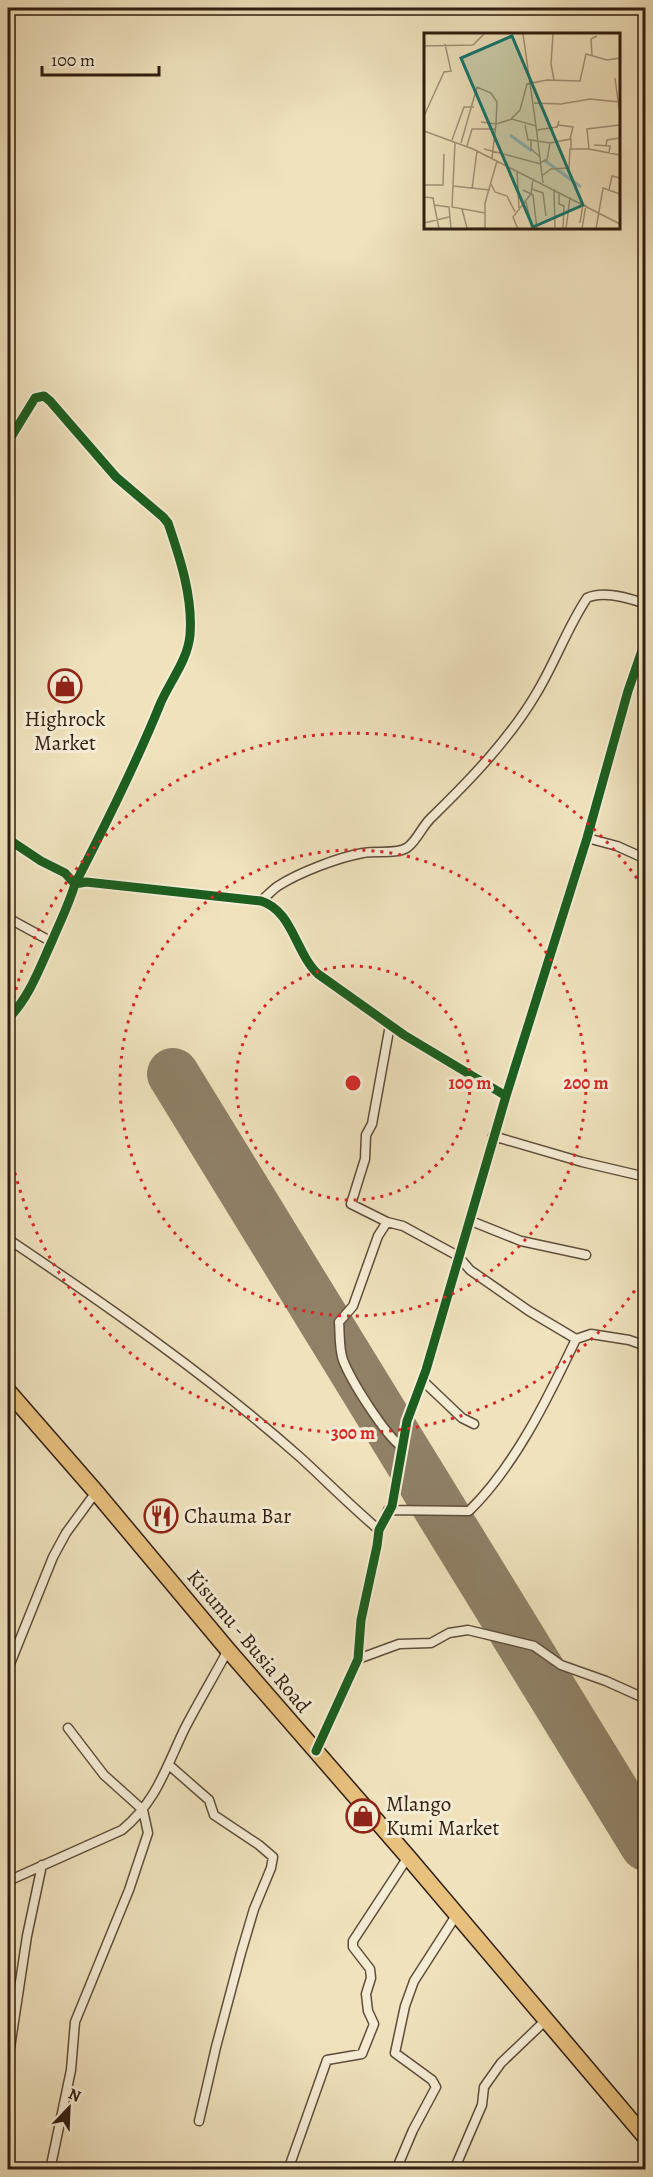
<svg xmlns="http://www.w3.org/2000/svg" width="653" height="2177" font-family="Alegreya,serif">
<rect width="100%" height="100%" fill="#efe2bd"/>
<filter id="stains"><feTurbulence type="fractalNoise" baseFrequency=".00333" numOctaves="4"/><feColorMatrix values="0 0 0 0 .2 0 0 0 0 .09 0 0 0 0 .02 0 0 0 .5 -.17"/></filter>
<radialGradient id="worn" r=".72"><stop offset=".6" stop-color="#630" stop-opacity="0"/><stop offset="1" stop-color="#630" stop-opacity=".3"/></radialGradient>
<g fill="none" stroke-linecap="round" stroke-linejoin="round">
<path stroke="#8f8066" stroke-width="52" d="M173,1074L646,1845"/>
<defs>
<path id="street" d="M8,442L35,398L44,396L50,401L116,477L163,517L168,523C180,558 193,597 190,635C188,659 171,680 161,702C136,764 106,824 75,884L65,873L41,861L8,839
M587,838L617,846L646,859
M261,901C267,896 272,890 278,886C298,873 339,857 363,853C376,850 397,855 408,847C417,840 422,827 430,819C468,782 509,740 536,694C555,663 567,628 587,598C603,590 629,598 646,604
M8,918L52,942
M8,1019C30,996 39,969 52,941C60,922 69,904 75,884L86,882L261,901C292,910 296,954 318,974L404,1035L506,1096L587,838L628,691L646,639
M493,1136L582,1162L646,1177
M471,1221L521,1241L586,1255
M387,1222L351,1204L365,1159L366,1135L372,1124L390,1025
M8,1239C109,1307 210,1377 301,1458C327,1482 352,1507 379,1530
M422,1380L462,1418L474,1424
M402,1447C385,1435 351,1381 343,1360C339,1349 340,1334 339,1322L353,1306L378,1236L387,1222L403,1226L458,1256L470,1270L529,1311L576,1339L591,1334L629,1340L646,1346
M388,1510L469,1511C515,1466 548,1398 576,1339
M358,1659L399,1644L431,1643L449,1633L468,1630L534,1646L561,1665L606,1681L646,1699
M8,1669L53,1557L66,1533L96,1492
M316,1751L358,1659L361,1620L377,1546L379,1530L392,1506L407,1421L426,1370L506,1096
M169,1765L209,1800L214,1815L259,1845L273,1857L271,1868L254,1909L241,1953L216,2047L199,2121
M8,1881L122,1830C157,1801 166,1767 185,1728C199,1701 214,1676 228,1650
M8,2061L27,1936L42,1865
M50,2170L71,2070L75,2022L129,1890L148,1833L143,1810L104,1775L68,1728
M288,2170L327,2060L362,2054L374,2024L368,2011L366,1994L371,1978L370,1969L353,1947V1941L408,1857
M396,2170L413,2130L436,2087L432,2080L395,2053L405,2006L414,1981L457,1914
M454,2170L482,2105L484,2087L501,2063L546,2020"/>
<path id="highway" d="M8,1391L96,1492L228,1650L408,1857L646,2138"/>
</defs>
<use href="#street" stroke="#5f4e3a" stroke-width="11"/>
<use href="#highway" stroke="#2f1d0e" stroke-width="18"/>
<use href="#street" stroke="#f5ecd4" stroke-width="8"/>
<use href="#highway" stroke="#e8c17e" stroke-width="15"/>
<defs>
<path id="cycleway" d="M8,442L35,398L44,396L50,401L116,477L163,517L168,523C180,558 193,597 190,635C188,659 171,680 161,702C136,764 106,824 75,884L65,873L41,861L8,839
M8,1019C30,996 39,969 52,941C60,922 69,904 75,884L86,882L261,901C292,910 296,954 318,974L404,1035L506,1096L587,838L628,691L646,639
M316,1751L358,1659L361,1620L377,1546L379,1530L392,1506L407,1421L426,1370L506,1096"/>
</defs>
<use href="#cycleway" stroke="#f5ecd4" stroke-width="13"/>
<use href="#cycleway" stroke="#1b5e20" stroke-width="9"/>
</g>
<g fill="none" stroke="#d62828" stroke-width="3" stroke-dasharray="3 6">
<circle cx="353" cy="1083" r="117"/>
<circle cx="353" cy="1083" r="233"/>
<path d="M645 1276A350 350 0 0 1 8 1141M8 1025A350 350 0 0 1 645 890"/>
</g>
<defs>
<symbol id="shop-ring" viewBox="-11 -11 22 22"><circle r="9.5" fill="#f5ecd4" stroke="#8f2418" stroke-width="1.5"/><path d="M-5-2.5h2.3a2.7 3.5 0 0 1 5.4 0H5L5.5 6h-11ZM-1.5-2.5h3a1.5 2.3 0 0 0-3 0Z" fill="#8f2418"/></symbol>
<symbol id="restaurant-ring" viewBox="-11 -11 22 22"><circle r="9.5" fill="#f5ecd4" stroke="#8f2418" stroke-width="1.5"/><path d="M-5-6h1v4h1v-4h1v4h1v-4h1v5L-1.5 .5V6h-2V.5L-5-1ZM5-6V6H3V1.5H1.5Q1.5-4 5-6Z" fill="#8f2418"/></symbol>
</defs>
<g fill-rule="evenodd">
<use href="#shop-ring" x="46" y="667" width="38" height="38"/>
<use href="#restaurant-ring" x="142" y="1497" width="38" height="38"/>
<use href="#shop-ring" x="344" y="1797" width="38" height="38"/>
</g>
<g text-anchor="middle" stroke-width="6" stroke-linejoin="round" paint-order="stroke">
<g font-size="21" fill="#2f1d0e" stroke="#f5ecd4" text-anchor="start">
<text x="65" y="726" text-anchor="middle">Highrock<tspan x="65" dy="24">Market</tspan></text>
<text x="184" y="1523">Chauma Bar</text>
<text x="386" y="1811">Mlango<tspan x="386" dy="24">Kumi Market</tspan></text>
</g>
<g font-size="21" fill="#2f1d0e" stroke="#f5ecd4">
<text transform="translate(249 1641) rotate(50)" y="7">Kisumu - Busia Road</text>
</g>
</g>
<g transform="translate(424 33)">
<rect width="196" height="196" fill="#efe2bd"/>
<path fill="none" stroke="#a0babc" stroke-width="3" d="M86,102L108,118M120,127L157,154"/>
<path fill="none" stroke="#a29377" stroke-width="1.5" d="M129,1L127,31L130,47M0,13L49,12L60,1M168,22L167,6L173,3M191,45L196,83M110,70L137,71L166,66L196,69M0,83L20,39L27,38L21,11M87,86L96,77L103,51L123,47L156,48L162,21L183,27L196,25M101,92L104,107H107M134,92L149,94L146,106M196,92L163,96L165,116L196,122M112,93L119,150M113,97L133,94L135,88M0,98L49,116L196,191M28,107L40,74H50M31,109L28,174L61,180M37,110L53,54L67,60L73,69L72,91L57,89M170,112L186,113L185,120M43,113L48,96H72M182,113L183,107L196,105M60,116L117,131M116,124L107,116V107L126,110L147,106V116H165M68,125L72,91L88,86L112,93L99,1M117,129L123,127L126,110M93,138L95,175M119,142L127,136L145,135L146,115M67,151L71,159L83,163L91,179M0,152H19L20,121M29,153L66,157M48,156L53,118M108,156L119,160L122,183M130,156L131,196M99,157L109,162L113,196M185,157L188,143L196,145M135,161V171L140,173L139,196M0,164L9,165L15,196M102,169L108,196M10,172L25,174L27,196M38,176L43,195M0,190L25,184M156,190L159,171M61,195V170L73,128M33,196L61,195M94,196L89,184L107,161L109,146M142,196L146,164M158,196L162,172M172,196L179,155L196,161"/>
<path fill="#0f766e" fill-opacity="0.15" stroke="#0f766e" stroke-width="3" d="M88,3L159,172L109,194L37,25Z"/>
<rect width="196" height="196" fill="none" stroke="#2f1d0e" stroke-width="3"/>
</g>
<circle cx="353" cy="1083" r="9" fill="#d62828" stroke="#f5ecd4" stroke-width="3"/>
<g font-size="18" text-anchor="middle" font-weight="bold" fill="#d62828" stroke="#f5ecd4" stroke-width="6" stroke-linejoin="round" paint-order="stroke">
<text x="470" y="1089">100 m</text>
<text x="586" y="1089">200 m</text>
<text x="353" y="1439">300 m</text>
</g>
<rect width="653" height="2177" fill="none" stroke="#efe2bd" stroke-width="30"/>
<rect x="9" y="9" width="635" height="2159" fill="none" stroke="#2f1d0e" stroke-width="3"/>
<rect x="15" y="15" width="623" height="2147" fill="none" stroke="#2f1d0e" stroke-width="1.5"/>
<g transform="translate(69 2108) rotate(23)" stroke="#f5ecd4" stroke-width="4.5" paint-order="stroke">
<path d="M0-4.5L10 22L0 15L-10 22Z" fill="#2f1d0e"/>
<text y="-9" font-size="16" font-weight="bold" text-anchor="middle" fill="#2f1d0e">N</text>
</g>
<path d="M42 66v9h117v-9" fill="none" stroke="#2f1d0e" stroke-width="3"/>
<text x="51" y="66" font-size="18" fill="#2f1d0e" stroke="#f5ecd4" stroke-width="4.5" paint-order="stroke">100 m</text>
<rect width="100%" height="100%" filter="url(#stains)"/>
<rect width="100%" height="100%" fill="url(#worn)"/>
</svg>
